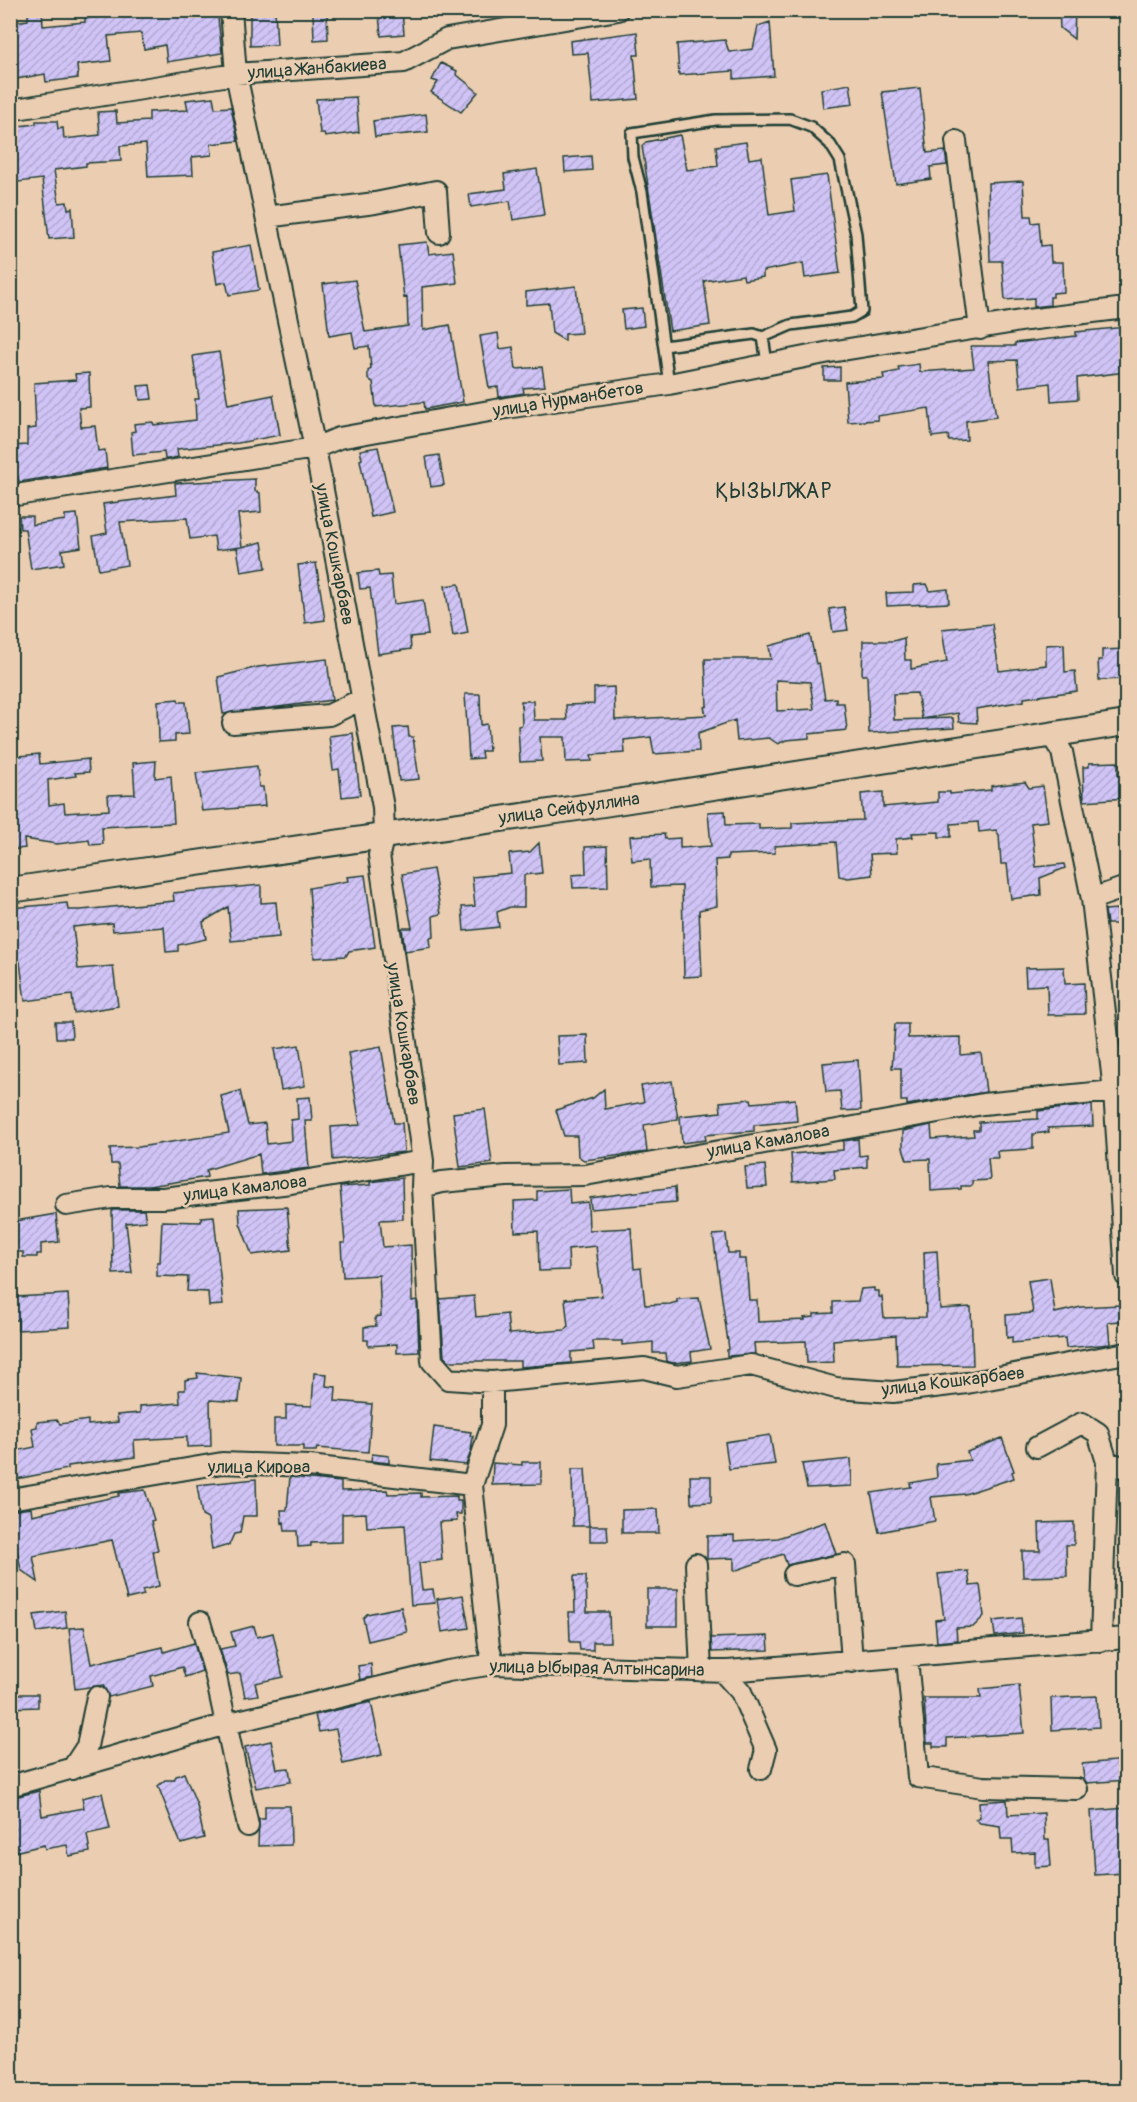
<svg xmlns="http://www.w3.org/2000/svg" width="1137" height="2102" font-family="Pangolin,sans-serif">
<defs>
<pattern id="building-hatch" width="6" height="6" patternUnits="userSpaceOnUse" patternTransform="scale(1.5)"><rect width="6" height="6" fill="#d0c3f5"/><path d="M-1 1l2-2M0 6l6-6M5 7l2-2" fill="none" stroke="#b2a8d3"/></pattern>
</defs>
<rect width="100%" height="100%" fill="#ebceb1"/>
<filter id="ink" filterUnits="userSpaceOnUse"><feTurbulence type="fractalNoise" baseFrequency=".0167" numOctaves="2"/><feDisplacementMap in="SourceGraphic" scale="12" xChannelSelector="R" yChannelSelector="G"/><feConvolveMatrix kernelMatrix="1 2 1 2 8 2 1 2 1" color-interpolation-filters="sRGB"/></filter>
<g filter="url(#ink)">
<path fill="url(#building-hatch)" stroke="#1f3d34" stroke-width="1.5" fill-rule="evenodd" d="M28,10H42L43,26L85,22V18L132,15V10H217L222,53L167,62L165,45L144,49L141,33L108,36L111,61L77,65L78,78L46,82L45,74L10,80V33H15L14,22L28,20Z
M250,10H275L277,45L250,46Z
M382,10H402L404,34L381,36L379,15Z
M1059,10H1075L1074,39L1060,28Z
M327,12L328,39L314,40L313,13Z
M770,22L774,76L734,79V71L679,75L677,44L725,40L729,52L753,49L758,26Z
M637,32L639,55H634L638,99L593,103L588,53L571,54L570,41Z
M441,63L457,71L456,74L478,92L461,112L431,92L438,82L432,80Z
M850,84L853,104L823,108L821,89Z
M920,88L927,153L945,151L947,165L930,167L931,179L896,184L882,92Z
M213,97L215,108L231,107L238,141L211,144L212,155L192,157L193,175L148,177L146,144L120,146L121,161L86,163V166L54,170L59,203L67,202L68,209L72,208L74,237L49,239L42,179L10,183V127L36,124V121H57L58,129L63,128L64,139L100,135L98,112L116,111L117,123L149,121V112L188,110L186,100Z
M356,97L359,132L325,137L324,133H320L316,99Z
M426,114L428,132L375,137L373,121Z
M680,135L687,170L718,166L716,146L746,142L749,159L762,157L769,215L795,211L791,180L827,175L840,273L805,278L803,263L763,271V277L744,280L743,275L704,281L710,325L670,331L642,146L646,142Z
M591,156L592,170L565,172L564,158Z
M537,169L544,215L513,220L510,201L471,207L469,194L506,189L504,174Z
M1023,181L1025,216H1031L1032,223L1039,222L1041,246L1050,245L1051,262H1063L1064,292L1053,293V297H1050V305L1034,307V298L1005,300L1002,261H990L988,183Z
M427,242L429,254L453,251L457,283L422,287L423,330L450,325L463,402L425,409L424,402L376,407L373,382L368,379V371L371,369L369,346L355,348L352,332L329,336L323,284L355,280L365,332L408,326L407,297L404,298L398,245Z
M251,245L259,290L229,295L226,282L217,284L212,252Z
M576,286L581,333L565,334V341L552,333L549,303L526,305V292Z
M642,308L644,326L624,329L622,310Z
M1126,327V372L1077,378L1078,399L1051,401L1050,383L1020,387L1017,360L988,361L996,417L966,421L967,440L949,441L948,435L932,437L929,408L877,416L878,420L848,422L845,382L884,379L883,374L899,371L898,367L919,364L920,372L974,368L971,346H1015V343L1076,336V332Z
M498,333L500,349L513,347L516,369L542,367L545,386L523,388L524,393L499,397L498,387L489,388L480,336Z
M219,352L228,404L273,395L280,435L238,443L177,449L178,457L168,459H165L164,452L133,455L131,432L135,431L134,424L153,422L154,425L196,420L195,399H199L193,356Z
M840,367V380H824V368Z
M89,373L90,407L79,408L81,427L95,426L98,451L105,450L107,468L19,482L18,477L10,478L12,446L27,445V429L36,428L34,383L76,380L75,374Z
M150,385L152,399L140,400L138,386Z
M378,447L393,512L371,517L360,460L362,459L360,450Z
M439,455L444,485L431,487L426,457Z
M255,479V491L260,493L261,512L238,514L242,547L216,550L214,536L190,539L187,518L120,522L127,565L99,570L93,536L107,533L103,504L176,495L175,483Z
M77,514L81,547L62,550L64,564L31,569L25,529H20L19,516H32V525L65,520V515Z
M262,542L266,568L241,572L237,548Z
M316,563L325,620L305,623L298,565Z
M378,571L379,576L391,575L394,604L423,600L428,635L410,637L411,649L378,654L370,588L360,589L358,573Z
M459,584L468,633L453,636L445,586Z
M927,584L930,591L948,589L949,603L887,606L886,593L914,592V585Z
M844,607L848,630L833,632L829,609Z
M992,624L999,671L1046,665V645L1064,644L1065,672L1075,671L1077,691L1024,698V701L976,709L977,723L959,722L958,713L922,719L953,718L954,728L869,733L867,675H862L863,641H893L904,638L905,660H911V669L947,662L942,629ZM917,693L922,719L894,720L893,694Z
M810,635L816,664L819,663L825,699L836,698V703H844L847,730L809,734V738L786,740L778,744L769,738L737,741L735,720L698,733L699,751L654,754L651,737L624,740L625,753L591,755L592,761L566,762L565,737H540L542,761L520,762L518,726L522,725L521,701H533L534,720H567L566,705L594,704V688L614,687L615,720L706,715L704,707L707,706L705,659H771L769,646ZM776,680L810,682L814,709L777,711Z
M1126,649V679L1099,680L1098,660H1102V650Z
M327,659L332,700L223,714L218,677L258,667Z
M465,694H480L481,725L487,724L489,751H481L482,758L469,759Z
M178,699L179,702H186L189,734L175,735V741L159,742L158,701Z
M408,727L409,737H413L419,779L399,781L393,728Z
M353,733L360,795L342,797L339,769L333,770L329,736Z
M39,754L40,764L88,759L89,772L75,773L76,776L48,780L49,805L64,803L65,813L109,810L108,795L135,794L133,763L156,761L155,778L171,776L174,823L102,827L103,844L90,845L89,840L57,844L24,839L25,848L10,850V757Z
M1118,762V776L1124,775L1126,798L1084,801L1083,767H1089V763Z
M257,766L259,787H263L265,806L202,811L196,773Z
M1025,782L1029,788L1043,786L1048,821L1031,823L1036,867L1064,864L1065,868L1040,878L1041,895L1011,899L1007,864H1001L999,835L996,830L979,832L978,822L951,824V837H939V832L912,833L913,837L896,839L897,853L870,854L872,875L848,878L839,876L836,842L774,846L775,853L728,855V859L715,860L717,906L699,910L702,976L684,977L682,886L651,887L650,859L632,861L630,836L664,834L665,839L680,838V848L711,846L708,812L725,811L726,825L759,824V829L792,828V823L863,820L861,794L883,792V807L938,802V792H950V794L991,790V786Z
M539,843L542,873L524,875V907H510L497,912L499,927L464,931L462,907L475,906L472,877L511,873L509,854L530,852Z
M607,846L608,887L573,888L572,875L586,874L585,847Z
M433,869L441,914L433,916L434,937L430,938L431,947L405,951L402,928H412L402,874Z
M365,875L375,947L349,951L346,956L314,958L309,888L348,881L347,877Z
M261,885V903L276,902L279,937L231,941L228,907L203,922L206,939L178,945V951L166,952L164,927L113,931L112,923L73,927L78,969L113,966L118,1006L74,1013L72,995L25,1001L20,962L10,963V908L67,903L68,910H81L174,901L173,893Z
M1117,909V924H1107L1105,910Z
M1064,967L1065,984L1084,983L1085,1014L1048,1015L1047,985L1026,986L1025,968Z
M55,1022H71L72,1038H56Z
M895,1024H908V1038L961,1037V1055L981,1053L986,1092L907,1105V1101H901V1068H892Z
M587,1035L588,1063L559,1065L557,1036Z
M299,1045L305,1086L281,1090L274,1049Z
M381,1047L394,1123H402L404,1152L333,1160L331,1127L360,1125L348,1053Z
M858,1060L861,1110L842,1111L840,1091L826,1092L823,1063Z
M672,1081L678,1119L644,1125L647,1152L584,1160L578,1156L577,1136H564L556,1110L593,1098L604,1089L605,1109L644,1102L641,1086Z
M240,1091L248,1125L265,1123L267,1144L292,1141L291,1120L298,1119L297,1098L310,1097L312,1121H305L309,1168L261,1174L259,1154L206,1170L207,1177L149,1186H120L118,1164H111L110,1148L139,1147L229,1133L221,1096Z
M751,1099L752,1103L795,1099L797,1121L754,1125V1131L705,1135L706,1140L682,1143L680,1116L721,1112L720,1102Z
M1092,1105L1093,1126L1048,1128L1049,1132L1033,1134V1149L997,1151L998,1158H988L990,1180L972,1181V1186H961V1189L931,1191L930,1159L907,1160L903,1148V1131L931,1125L932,1139L974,1136L973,1130H979V1122L1038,1119V1111Z
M485,1109L492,1163L460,1167L453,1113Z
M858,1139L859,1156L867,1155V1167L834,1170L835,1179L793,1182L791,1154L843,1150V1141Z
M765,1165L767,1187L747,1188L745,1167Z
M402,1178L403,1219L380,1220L383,1247L411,1245L412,1301L417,1300L419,1352L397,1353V1344L368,1346V1340H364V1327L376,1326L375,1317L381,1316L379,1275L343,1277L341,1243H345L340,1187L370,1185V1182Z
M675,1187L676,1202L591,1209L590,1198Z
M569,1189L570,1204L588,1202L589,1230L631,1228L634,1269L641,1268L645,1305L670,1304L677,1302V1299L699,1298L710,1349L691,1352L692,1361L673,1363L666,1361L665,1353H653V1342L622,1345V1341H593L594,1350L571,1352V1363L520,1367V1361H448L444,1356L440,1299L474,1296L476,1317L507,1314L509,1334L565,1330L568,1327L565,1299L602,1296L596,1246L568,1249L569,1270L539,1271L538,1231L515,1232L514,1201L537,1200V1191Z
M287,1207L291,1250L252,1255L240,1223L239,1209Z
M112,1210H144L146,1221L126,1223L132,1273L113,1274Z
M56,1214L59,1242L41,1244V1254H37V1257H23V1252H10V1222Z
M214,1216L223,1305L209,1306L208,1292L187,1291L188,1277L157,1276V1262H160L162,1221L201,1222V1217Z
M726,1234L728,1253H739V1259H746L749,1300H757L758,1322L805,1320L804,1318L814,1317V1314L833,1313V1302L858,1301L861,1289L874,1288V1291H879V1297H882L884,1318L926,1317L924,1252L937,1251L940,1309L971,1307L973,1365L897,1366L896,1335L833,1340L834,1362L807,1363L806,1341L754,1343L755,1354L727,1356V1350L729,1349L713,1235Z
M1050,1278L1055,1313L1081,1307L1120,1305L1121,1321L1108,1322L1110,1344L1066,1348L1065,1338L1012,1343V1337L1007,1338L1006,1315L1033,1313L1028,1281Z
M68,1294L70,1327L18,1330V1320H10V1304H16V1297Z
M197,1373L241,1378L239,1402L210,1400L211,1446L187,1447V1437L134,1440L135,1457L68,1466V1469L16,1479L11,1452L35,1447L32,1428L37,1427V1422L57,1420L60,1424L88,1420V1425L118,1422L117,1415L140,1413V1406L180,1403L179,1390H185V1380L198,1378Z
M314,1373L327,1374L326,1386L336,1387L335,1401L372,1404L368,1452L317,1448L316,1451H303V1446H274V1419H286V1405L312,1406Z
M434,1427L471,1432L470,1436H473L471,1451L466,1465L430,1461Z
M770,1435L775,1464L729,1469L725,1442Z
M1002,1438L1014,1471L1012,1472L1014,1478L965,1494L931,1497L935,1521L879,1532L871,1493L911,1487L910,1483L937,1478L936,1464L970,1460L967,1452Z
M372,1454L389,1456V1463L371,1461Z
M851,1459L852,1486L807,1488L802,1464Z
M522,1462H541V1484L492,1485L493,1463L522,1465Z
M572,1469H585L589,1526H573Z
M690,1476H711V1502L691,1503Z
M290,1477L341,1482V1491L387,1490L388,1494L421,1493V1497L457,1496V1501H461V1514H456L457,1521L439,1522L442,1560L419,1563L422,1590L433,1589L435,1603L411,1605L405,1525L367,1527L366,1513L342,1514V1542L311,1543V1546L298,1547L297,1531H285L284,1522L282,1523L281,1510H287Z
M256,1479L257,1516H243L240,1533L234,1534L229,1545L212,1550L208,1519L202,1516L197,1485Z
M145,1490L154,1520L151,1521L158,1550L153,1551L159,1586L142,1590L144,1595L127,1599L112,1540L33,1556L38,1582L21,1570L10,1511L31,1508L32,1515L119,1496V1493Z
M658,1509L659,1533H622V1510Z
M825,1522L836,1554L787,1565L783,1554L734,1571V1558L707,1559V1536L734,1535V1541L778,1538Z
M1074,1522V1545H1066L1067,1576L1023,1577L1022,1551H1040L1039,1523Z
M590,1526H607L608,1541H590Z
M968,1571L970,1586L980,1585L984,1616L973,1627L956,1628L957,1640L937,1642L935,1620L944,1619L938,1574Z
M574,1576H586L587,1612H609L610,1642H593V1650H580L579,1642H570L569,1612H575Z
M647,1589H678V1626H647Z
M463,1595L469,1628L442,1632L437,1599Z
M401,1607L407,1632L368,1641L363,1618L367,1614Z
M65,1611L67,1628L37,1632L34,1615Z
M1021,1618L1023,1633L995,1636L993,1621Z
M254,1626L257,1637L273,1633L283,1677L255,1683L258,1695L245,1697L240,1673L228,1675L220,1649L235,1646L231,1632Z
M84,1627L91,1664L163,1647L164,1652L194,1643L202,1671L185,1677L182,1667L151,1676L153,1686L109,1697L103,1685L75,1689L69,1628Z
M768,1636L769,1650L712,1652L711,1638Z
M371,1664L372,1677L360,1680L358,1666Z
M1019,1685L1024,1733L947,1738V1747H933V1743H927L924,1698H981L980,1689Z
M10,1694H38V1707L10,1708Z
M1097,1696L1099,1727L1052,1730L1051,1698Z
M371,1702L382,1755L343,1764L336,1729L319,1732L315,1715Z
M271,1741L277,1769L289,1768L291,1782L256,1788L245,1747Z
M1126,1760V1780L1087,1783L1084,1779L1082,1764Z
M184,1773L197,1805L204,1838L181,1844L158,1786L165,1780H174L176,1776Z
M39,1791L42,1816L84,1808L82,1798L102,1793L110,1829L87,1834L90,1852L69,1856L67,1845L45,1849L44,1845L10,1853V1798Z
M1007,1800L1008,1815L1044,1813L1045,1840H1049L1051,1866L1035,1867V1852L1013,1853L1012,1839H1001L1000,1826L980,1823L975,1819L980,1817L979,1802Z
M265,1806H290L291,1845L258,1846L259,1819H265Z
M1126,1808V1873L1095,1875L1091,1811Z"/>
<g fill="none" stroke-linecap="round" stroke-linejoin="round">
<defs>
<path id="service" d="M664,346L754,334L763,337
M669,384L642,192L633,157L632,133L716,120L790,119L811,127L830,144L840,160L856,234L862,311L852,317L791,325L763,337L767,363"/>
<path id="minor" d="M231,10L236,74L315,448L383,807L384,834L379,855L423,1161L422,1187L432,1361L448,1379L492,1382L644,1368L677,1376L751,1365L836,1388L893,1392L967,1383L1126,1353
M10,110L236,74L404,62L447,39L618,10
M956,141L980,329
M266,217L375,203L436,191L439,233
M10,496L315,448L339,438L506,408L669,384L830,352L1027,320L1126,308
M233,723L329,715L362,699
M1052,736L1062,752L1092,899L1114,1091L1126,1276
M1092,899L1126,887
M422,1187L442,1182L506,1176L585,1175L983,1104L1114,1091
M66,1205L111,1198H163L291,1183L423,1161
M492,1382V1425L472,1485L489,1647L494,1664
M1037,1447L1082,1423L1098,1433L1107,1462L1101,1641
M1107,1462L1126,1468
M10,1499L222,1463L309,1466L472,1485
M696,1564L701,1671
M794,1575L845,1564L852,1662
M200,1622L216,1677L248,1826
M907,1658L918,1777L983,1787L1077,1789
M722,1671L741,1692L766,1750L761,1769
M72,1769L87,1746L97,1697
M10,1786L230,1723L448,1671L494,1664L728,1671L1126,1638"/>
<path id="tertiary" d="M10,890L584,807L1126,723"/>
</defs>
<use href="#service" stroke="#1f3d34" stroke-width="14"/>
<use href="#minor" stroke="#1f3d34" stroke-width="24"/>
<use href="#tertiary" stroke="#1f3d34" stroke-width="28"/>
<use href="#service" stroke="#ebceb1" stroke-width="9"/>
<use href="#minor" stroke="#ebceb1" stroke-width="20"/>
<use href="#tertiary" stroke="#ebceb1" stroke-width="24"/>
</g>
</g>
<g text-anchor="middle" stroke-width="5" stroke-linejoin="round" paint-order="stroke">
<g font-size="18" fill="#1f3d34" stroke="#ebceb1">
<text transform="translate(317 68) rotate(-4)" y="6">улица Жанбакиева</text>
<text transform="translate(568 399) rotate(-9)" y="6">улица Нурманбетов</text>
<text transform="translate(335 554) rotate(79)" y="6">улица Кошкарбаев</text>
<text transform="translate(569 808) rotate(-8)" y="6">улица Сейфуллина</text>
<text transform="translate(404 1034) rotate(81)" y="6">улица Кошкарбаев</text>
<text transform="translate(768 1141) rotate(-10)" y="6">улица Камалова</text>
<text transform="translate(245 1188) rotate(-7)" y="6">улица Камалова</text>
<text transform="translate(953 1381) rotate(-7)" y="6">улица Кошкарбаев</text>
<text x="259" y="1473">улица Кирова</text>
<text transform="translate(597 1668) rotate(1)" y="6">улица Ыбырая Алтынсарина</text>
</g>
<g font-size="21" letter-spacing="1.5" fill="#1f3d34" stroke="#ebceb1">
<text x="774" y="498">ҚЫЗЫЛЖАР</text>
</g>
</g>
<rect width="1137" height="2102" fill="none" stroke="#ebceb1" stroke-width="36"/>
<rect x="18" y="18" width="1101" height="2066" fill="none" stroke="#1f3d34" stroke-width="2" filter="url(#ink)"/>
</svg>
